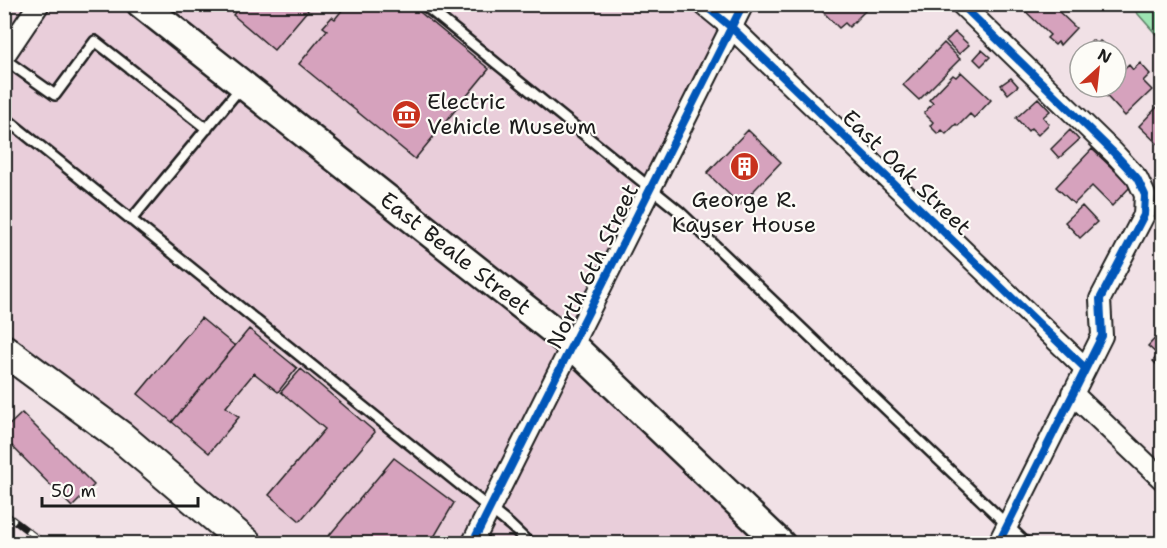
<svg xmlns="http://www.w3.org/2000/svg" width="1167" height="548" font-family="'Shantell Sans',sans-serif">
<rect width="100%" height="100%" fill="#f1e1e6"/>
<filter id="ink" filterUnits="userSpaceOnUse"><feTurbulence type="fractalNoise" baseFrequency=".0167" numOctaves="2"/><feDisplacementMap in="SourceGraphic" scale="12" xChannelSelector="R" yChannelSelector="G"/><feConvolveMatrix kernelMatrix="1 2 1 2 8 2 1 2 1" color-interpolation-filters="sRGB"/></filter>
<g filter="url(#ink)">
<path fill="#e9ceda" d="M4,5H703L731,27L573,346L777,543H247L5,350Z"/>
<path fill="#9de4b2" stroke="#5c8067" stroke-width="1.5" d="M1130,5H1162V41Z"/>
<path fill="#d6a2bd" stroke="#1c1c1c" stroke-width="1.5" d="M242,4H313L274,50L233,15Z
M347,4H410L489,69L415,159L299,64L327,30L323,27L332,17L335,19Z
M815,4H872L849,27L845,23L839,28Z
M1009,4H1059L1055,8L1076,28L1060,45L1058,42L1055,45L1047,38L1050,35L1020,6L1015,11Z
M955,32L969,45L959,54L946,41Z
M1092,40L1097,44L1100,41L1107,47L1104,50L1105,51H1082Z
M944,43L960,59L919,100L903,85Z
M982,50L990,57L981,66L974,59Z
M1080,53V75L1076,71L1078,69L1071,63Z
M1140,63L1150,74L1143,81L1152,90L1125,116L1101,90L1105,87H1116V77L1129,65L1133,70Z
M961,72L991,100L974,118L970,114L958,126L956,124L946,134L942,130L938,134L930,126L933,122L924,113L933,103L929,100L953,75L956,77Z
M1011,78L1018,86L1008,94L1001,85Z
M1162,96V148L1139,126L1159,105L1157,102Z
M1038,98L1050,111L1043,117L1049,124L1038,135L1031,128L1028,131L1016,118Z
M748,130L781,162L740,205L707,173Z
M1070,130L1079,140L1059,158L1051,149Z
M1092,149L1131,186L1112,206L1092,186L1074,204L1056,187Z
M1082,206L1097,222L1080,238L1065,222Z
M201,318L235,346L172,422L138,394Z
M249,329L297,368L278,392L254,373L226,407L239,417L209,453L172,422Z
M1162,331V370L1153,361L1158,355L1148,346Z
M301,369L375,432L300,521L269,495L325,429L281,392Z
M22,413L94,485L72,507L4,438V430Z
M394,458L454,503L430,544H322Z"/>
<g fill="none" stroke-linecap="round" stroke-linejoin="round">
<defs>
<path id="service" d="M423,4L680,212L1027,544
M4,59L55,95L95,41L207,129
M4,117L510,525L530,544
M131,220L241,87"/>
<path id="minor" d="M703,4L731,27L1085,368
M961,4L1114,153L1137,178L1145,195L1144,215L1100,299L1102,336L998,544
M4,56L39,4
M1072,393L1162,479
M472,544L743,4"/>
<path id="secondary" d="M141,4L573,346L781,544"/>
<path id="primary" d="M4,350L120,436L247,544"/>
</defs>
<use href="#service" stroke="#1c1c1c" stroke-width="14"/>
<use href="#minor" stroke="#1c1c1c" stroke-width="24"/>
<use href="#secondary" stroke="#1c1c1c" stroke-width="32"/>
<use href="#primary" stroke="#1c1c1c" stroke-width="34"/>
<use href="#service" stroke="#fdfcf7" stroke-width="9"/>
<use href="#minor" stroke="#fdfcf7" stroke-width="20"/>
<use href="#secondary" stroke="#fdfcf7" stroke-width="27"/>
<use href="#primary" stroke="#fdfcf7" stroke-width="30"/>
<defs>
<path id="rail" d="M4,513L45,544
M4,537L13,544"/>
</defs>
<use href="#rail" stroke="#1c1c1c" stroke-width="7"/>
<use href="#rail" stroke="#fdfcf7" stroke-width="4.5" stroke-dasharray="14" stroke-linecap="butt"/>
<defs>
<path id="cycleway" d="M703,4L731,27L1085,368
M961,4L1114,153L1137,178L1145,195L1144,215L1100,299L1102,336L998,544
M472,544L743,4"/>
</defs>
<use href="#cycleway" stroke="#fdfcf7" stroke-width="11"/>
<use href="#cycleway" stroke="#0057b8" stroke-width="8"/>
</g>
</g>
<defs>
<symbol id="museum-disc" viewBox="-11 -11 22 22"><circle r="9.5" fill="#c8321e" stroke="#fdfcf7"/><path d="M0-6L6-3V-2H-6V-3ZM-5-1h2V3h-2ZM-1-1h2V3h-2ZM3-1h2V3H3ZM-6 4H6V6H-6Z" fill="#fff"/></symbol>
<symbol id="building-disc" viewBox="-11 -11 22 22"><circle r="9.5" fill="#c8321e" stroke="#fdfcf7"/><path d="M-4-6H4V6H1V3H-1V6H-4ZM-2.5-4.3h1.7v1.8h-1.7ZM.8-4.3h1.7v1.8H.8ZM-2.5-1h1.7V.8h-1.7ZM.8-1h1.7V.8H.8Z" fill="#fff"/></symbol>
</defs>
<g fill-rule="evenodd">
<use href="#museum-disc" x="390" y="98" width="33" height="33"/>
<use href="#building-disc" x="728" y="150" width="33" height="33"/>
</g>
<g text-anchor="middle" stroke-width="4.5" stroke-linejoin="round" paint-order="stroke">
<g font-size="22" fill="#1c1c1c" stroke="#fdfcf7" text-anchor="start">
<text x="427" y="109">Electric<tspan x="427" dy="25">Vehicle Museum</tspan></text>
<text x="744" y="207" text-anchor="middle">George R.<tspan x="744" dy="25">Kayser House</tspan></text>
</g>
<g font-size="22" fill="#1c1c1c" stroke="#fdfcf7">
<text transform="translate(907 172) rotate(44)" y="8">East Oak Street</text>
<text transform="translate(456 253) rotate(38)" y="8">East Beale Street</text>
<text transform="translate(592 266) rotate(-64)" y="8">North 6th Street</text>
</g>
</g>
<rect width="1167" height="548" fill="none" stroke="#fdfcf7" stroke-width="24"/>
<rect x="12" y="12" width="1143" height="524" fill="none" stroke="#1c1c1c" stroke-width="2" filter="url(#ink)"/>
<g transform="translate(1098 69) rotate(27)"><circle r="28" fill="#fdfcf7" stroke="#a3a29f" stroke-width="1.5"/>
<path d="M0-4.5L10 22L0 15L-10 22Z" fill="#c8321e"/>
<text y="-9" font-size="16" font-weight="bold" text-anchor="middle" fill="#1c1c1c">N</text>
</g>
<path d="M42 497v9h156v-9" fill="none" stroke="#1c1c1c" stroke-width="3"/>
<text x="51" y="497" font-size="18" fill="#1c1c1c" stroke="#fdfcf7" stroke-width="4.5" paint-order="stroke">50 m</text>
</svg>
